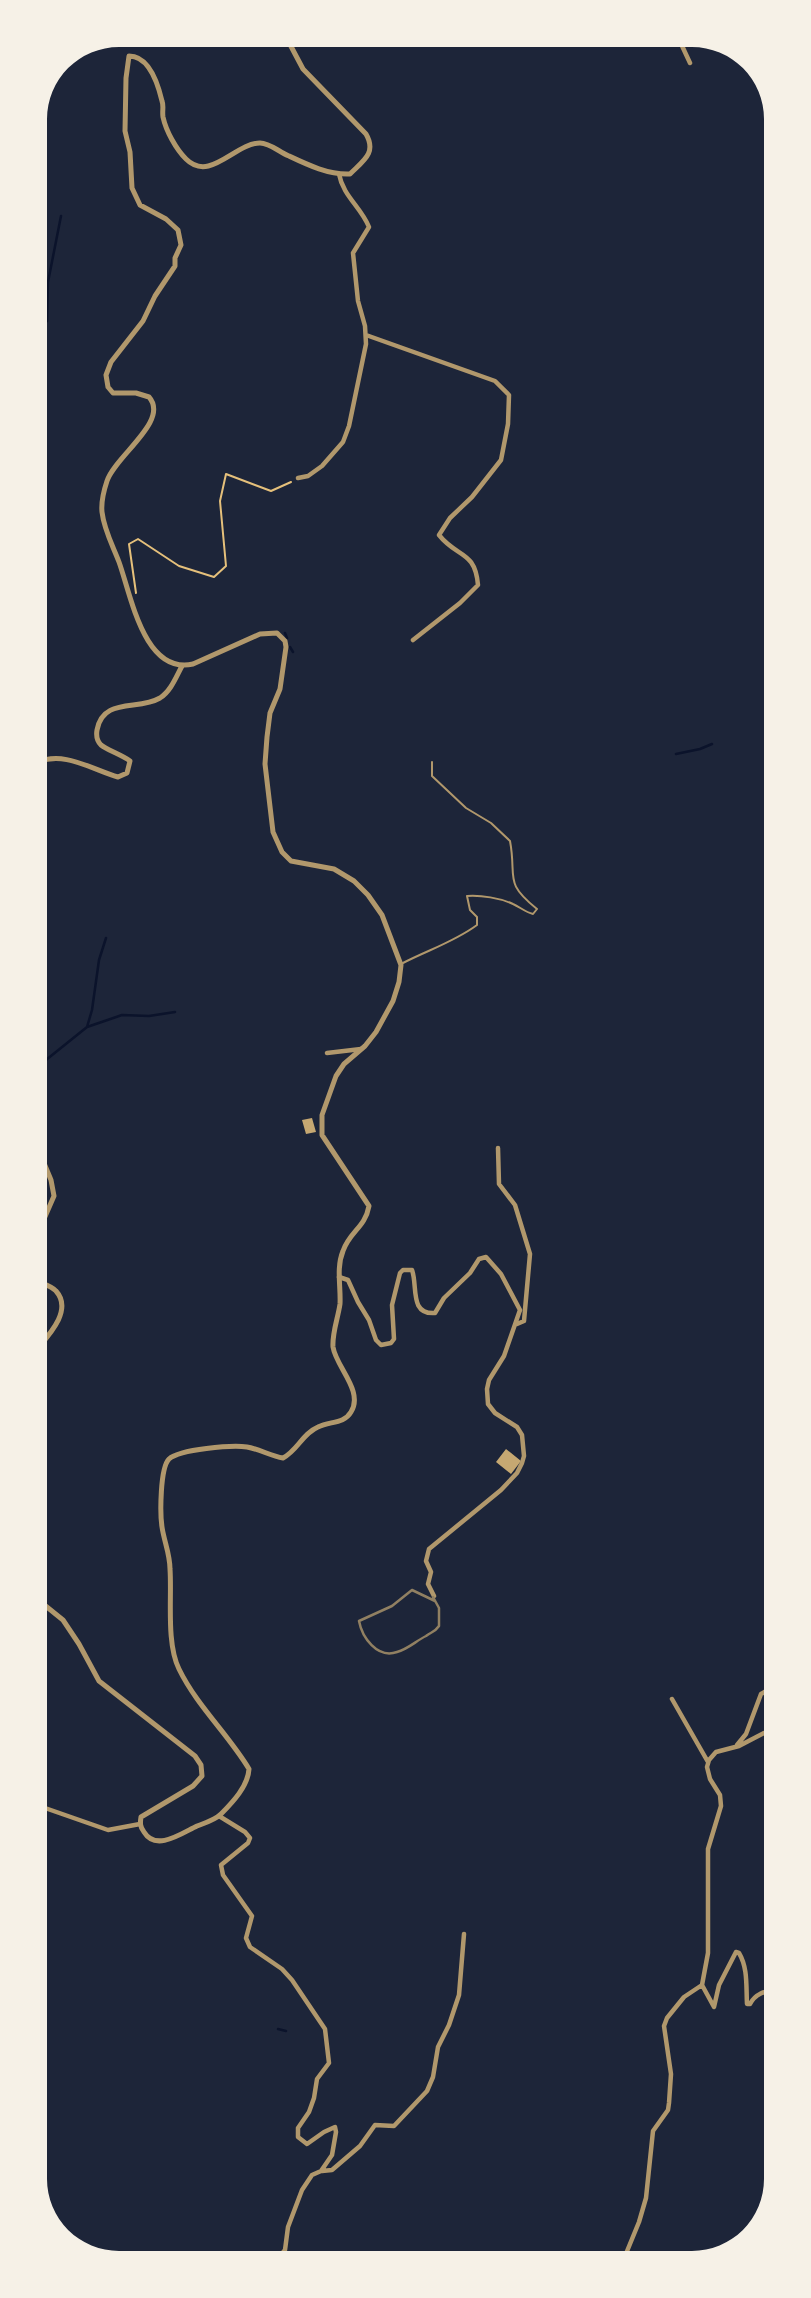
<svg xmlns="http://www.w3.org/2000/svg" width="811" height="2298" font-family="Figtree,sans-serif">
<rect width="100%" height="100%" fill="#14213d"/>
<path fill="#1d2539" d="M119,35H698L747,56L773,98L776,2179L758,2230L713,2260L113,2263L64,2242L38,2200L35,114L60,59Z"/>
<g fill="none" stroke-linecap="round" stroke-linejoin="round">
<path stroke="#0b132b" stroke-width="2.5" d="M35,335L47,321L48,282L61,216
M285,633L287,638
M290,647L293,652
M676,754L700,749L712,744
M87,1027L122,1015L149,1016L175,1012
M36,1068L87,1027L92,1010L99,960L106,938
M278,2029L286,2031"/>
</g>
<path fill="#c6a872" d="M312,1118L316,1132L306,1134L302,1120Z
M506,1449L521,1461L511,1474L496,1462Z"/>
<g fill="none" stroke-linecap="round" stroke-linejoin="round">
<path stroke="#e5c07b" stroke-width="2" d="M136,593L129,544L138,539L179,566L214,577L226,566L220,501L226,474L271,491L291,482"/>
<path stroke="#b1986c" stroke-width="2" d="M403,963C428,950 454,942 477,925V917L470,910L467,896C481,895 500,898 513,904C520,907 525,912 533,914L537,909C503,882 517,878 510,841L491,823L466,808L432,776V762"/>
<path stroke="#b1986c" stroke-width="4.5" d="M677,35L690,63
M366,335L495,381L509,395L508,424L501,460L472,497L450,518L439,535C457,558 475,550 478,585L460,603L413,640
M298,478L308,476L322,466L343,442L349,426L366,344L365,326L358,301L353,253L369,227C361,207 343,196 339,174
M327,1053L361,1049
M498,1148L499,1184L515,1205L530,1254L524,1321L517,1324
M339,1277L348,1280L358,1302L369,1320L376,1340L381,1345L391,1343L394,1339L392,1305L400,1273L403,1270H412C418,1286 409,1315 435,1313L444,1298L470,1273L479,1259L486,1257L501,1274L520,1310L504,1356L489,1380L487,1389L488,1404L495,1413L517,1427L522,1435L524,1456L522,1463L517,1473L501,1490L429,1549L426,1561L431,1572L428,1584L434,1596
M672,1699L708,1762
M737,1745L746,1734L761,1694L775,1686
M37,1800L45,1808L108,1830L140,1824
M219,1816L245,1832L250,1838L248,1843L221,1865L223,1875L252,1916L246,1938L250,1947L282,1969L292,1980L325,2029L329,2063L317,2079L314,2098L309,2112L298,2128V2137L307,2144L324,2132L335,2127L336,2132L332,2155L321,2171L312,2175L302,2190L288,2227L285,2250L275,2262
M702,1985L714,2007L719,1985L736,1952L739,1953C748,1968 746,1986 747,2004H750C755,1994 765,1991 776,1989
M322,2171L332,2170L360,2146L375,2125L394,2126L427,2091L433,2077L438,2047L449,2025L459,1995L464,1934
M623,2261L639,2222L646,2198L653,2131L668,2110L669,2103L671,2074L664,2026L667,2018L684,1997L702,1985L708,1953V1849L721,1806L720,1795L710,1779L707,1767L709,1760L716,1752L739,1746L764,1733L775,1735"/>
<path stroke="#b1986c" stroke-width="5" d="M36,763C63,750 91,769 118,777L127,773L130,761C122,755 107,750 101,745C97,741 96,736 97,730C103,697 138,711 160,698C171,691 176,677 182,666
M36,1144L51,1180L54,1196L37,1235
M37,1281C43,1284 52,1286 56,1291C73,1310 49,1335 37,1349
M37,1599L63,1620L79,1644L99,1681L195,1756L201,1765L202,1776L193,1786L141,1817C140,1823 140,1827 144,1832C156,1852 182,1833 197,1826C205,1823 215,1820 221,1814C233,1802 248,1786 249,1769C228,1734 197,1706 179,1669C166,1643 172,1597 170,1569C170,1554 164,1541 162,1527C160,1514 160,1468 169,1459C180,1449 232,1445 247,1447C259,1449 271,1456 283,1458C298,1450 302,1434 318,1427C330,1421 344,1424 351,1412C364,1391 336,1367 333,1347C332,1333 338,1318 340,1304C341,1287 336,1268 343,1251C350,1231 365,1228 369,1206L322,1135V1115L336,1076L344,1064L365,1046L376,1032L393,1001L399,982L401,965L382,915L368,895L354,881L334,869L291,861L282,852L273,832L265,764L267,737L270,713L280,689L286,647L285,641L277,633L260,634L193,664C144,675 131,595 119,562C113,546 104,530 102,512C101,502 104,490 107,481C115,456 170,421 149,397L136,393H113L108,387L106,375L111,362L143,321L155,296L175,266V258L181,245L178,230L166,219L140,205L132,188L130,152L125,131L126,78L129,56C149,56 158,84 162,101C164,106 162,111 163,117C166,131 176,149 186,159C210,183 235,143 260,143C270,143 279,152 289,156C308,165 329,175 350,174C363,161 377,153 366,134L303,69L285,35"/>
<path stroke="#918062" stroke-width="2.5" d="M433,1597L439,1608V1626C435,1632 431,1632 426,1636C416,1641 408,1649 397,1652C377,1659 362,1637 359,1621L392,1606L412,1590L435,1601"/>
</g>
<path d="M0 0H811V2298H0ZM119 47H692A72 72 0 0 1 764 119V2179A72 72 0 0 1 692 2251H119A72 72 0 0 1 47 2179V119A72 72 0 0 1 119 47Z" fill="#f6f1e7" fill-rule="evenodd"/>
</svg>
